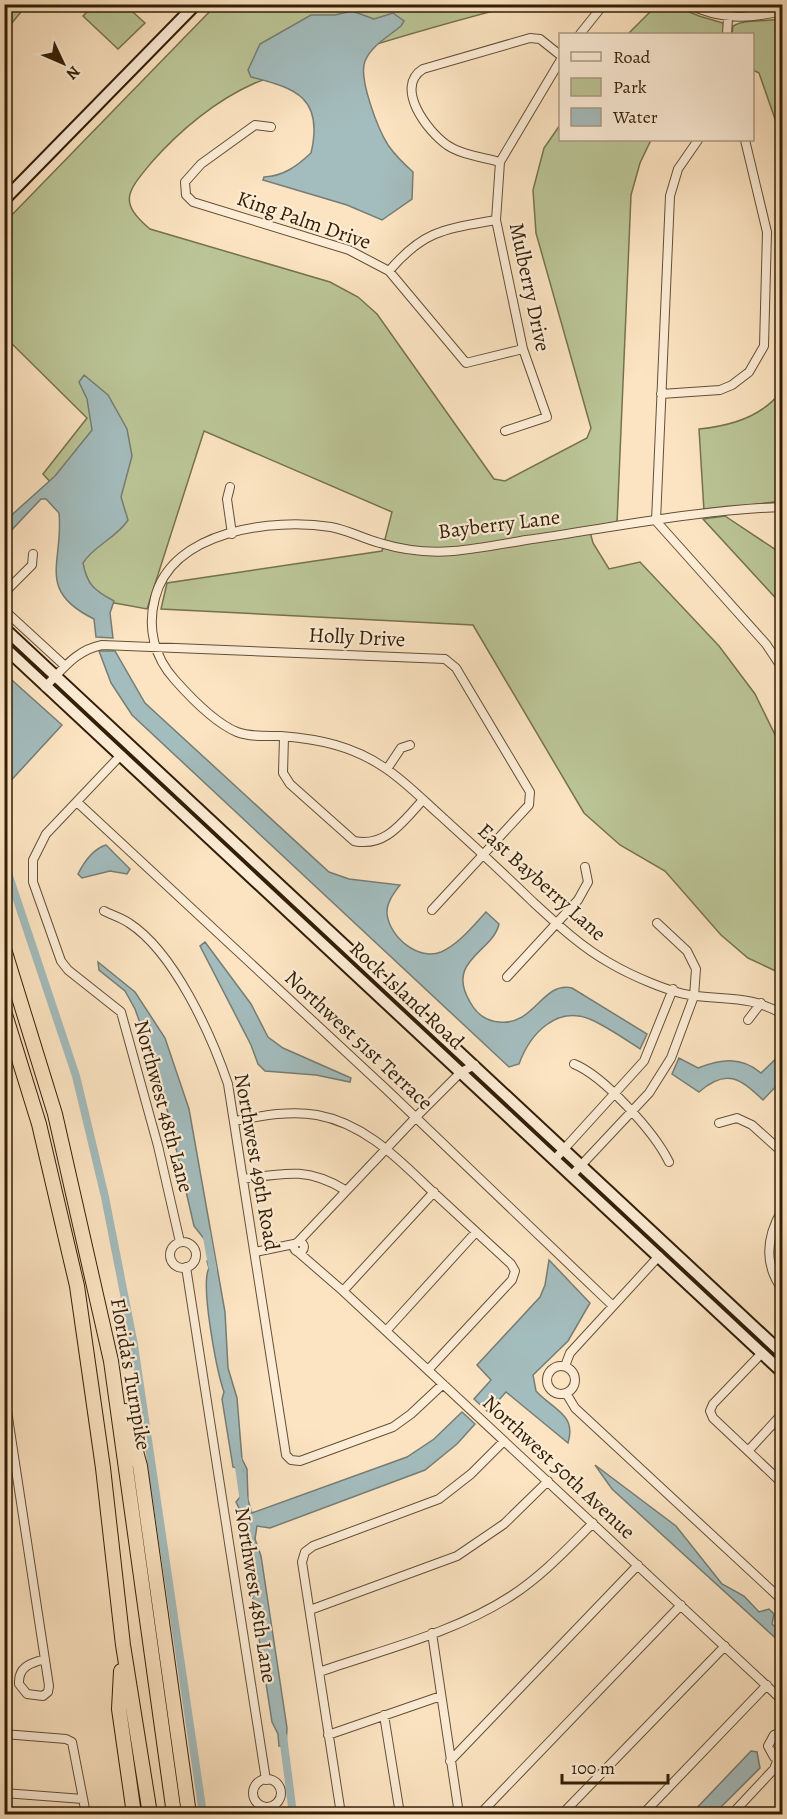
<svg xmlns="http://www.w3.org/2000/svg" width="787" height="1819" font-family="Alegreya,serif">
<rect width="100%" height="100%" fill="#fce4c2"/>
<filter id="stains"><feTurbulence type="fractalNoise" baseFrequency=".00333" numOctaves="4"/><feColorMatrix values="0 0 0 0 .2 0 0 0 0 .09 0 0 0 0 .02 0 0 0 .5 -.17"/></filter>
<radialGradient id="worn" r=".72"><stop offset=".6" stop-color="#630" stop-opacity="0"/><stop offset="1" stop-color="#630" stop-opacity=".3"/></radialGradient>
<path fill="#bbc597" stroke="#76724e" stroke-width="1.5" d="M5,4L27,5L5,31L4,5Z
M94,5L103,9L108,5H125L145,23L118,49L83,16Z
M216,5H516C451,22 387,40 324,61C301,68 277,74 255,83C216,100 179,131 151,163C127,192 118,202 150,229L330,282L358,297L377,314L494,479L505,481L587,438L591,428L536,233L533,190L544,148L560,125V140H651L640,163L631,195L617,524L589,528L593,543L609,569L640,562L719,646L755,694L782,749V974L748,958L721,935L665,871L620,845L584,813L473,625L161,609L167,583L382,551L392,512L204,431L147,609L82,597L63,496L43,474L87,418L5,337L4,223Z
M657,5H673L699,16L723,23L725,34H628Z
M782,18V139L759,73L753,70L752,34H732L733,26C747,18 766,23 782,18Z
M782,390V501L704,511L699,429C731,426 763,417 782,390Z
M725,516L782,554V605L703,519Z"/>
<path fill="#a3bcbd" stroke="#767d74" stroke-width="1.5" d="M717,5H782L741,10Z
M352,11L374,19L393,13L404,21L401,26C388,37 372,45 365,61C358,78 378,129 388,145C395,155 404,164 413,172L412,199L382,220L347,205L263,180L264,177C284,176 297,166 311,153C324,98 296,88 251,77L248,70L260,44L311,15H335Z
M84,375L108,395L127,429L132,456L121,497L128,520C117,538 94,545 83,563C87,585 95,591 114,601L110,613L113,638L96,637L94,619C35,590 64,562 59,513L46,499H41L5,537V521L55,476L92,430L87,399L79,382Z
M99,651H115L145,703L329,872L349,879L400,885C394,893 386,903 387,914C390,938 419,961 441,952C459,944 473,926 486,912L499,924C493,952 445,960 470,1002C476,1013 486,1021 499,1022C535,1026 542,981 572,988L647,1034L640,1049C625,1039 609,1028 592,1020C557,1004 530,1034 519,1064L509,1067L132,715L111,683Z
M4,673L62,725L5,787H4Z
M106,845L130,869L127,874L110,871L82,878L78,874C84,862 93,849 106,845Z
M205,942L251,1004L268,1037L283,1048L351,1078L350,1082L316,1075L265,1071L258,1064L251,1045L200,946Z
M98,962L135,992L165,1038L189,1109L225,1312L228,1368L237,1398L242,1459L247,1469L248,1500L252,1513L407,1457L434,1439L462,1412L475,1424L457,1444L425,1470L270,1528L257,1526L255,1539L261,1556L287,1728L286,1746H279L278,1734L272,1722L250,1580V1555L245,1549V1525L239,1518L241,1512L236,1502L244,1492L243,1470L233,1467L222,1399L224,1392C217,1372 200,1285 209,1268L207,1261L213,1260L209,1240H205L194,1226L160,1079L135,1009L125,991L99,970Z
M782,1053V1080L763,1100C740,1078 726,1068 699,1092L672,1074L679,1058L698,1068C721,1059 741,1056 761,1073Z
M549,1260L590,1303L568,1341L533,1375L536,1391C552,1409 577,1414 568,1443L506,1392L488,1412L474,1399L491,1380L477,1365L540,1297L545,1285Z
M595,1465L676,1526L722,1584L744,1596L759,1612L769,1609L774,1614L772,1624L782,1633V1644L612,1489Z
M751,1751L757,1752L760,1768L714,1814H691Z"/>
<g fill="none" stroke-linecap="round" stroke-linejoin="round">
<path stroke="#a3bcbd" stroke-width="8" d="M4,861L76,1076L105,1197L134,1345L203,1814
M206,1232L213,1270
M238,1460L244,1502
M283,1736L293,1814"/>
<defs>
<path id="street" d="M688,4C720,20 749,19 782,11
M580,34L604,4
M727,34L728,18
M271,127L255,125L201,164L185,182L186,195L193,202L349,250L389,271L466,363L523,349
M698,140L678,169L670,196L656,521L766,644L782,668
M500,162C482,157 462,155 447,145C427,131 394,87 423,69L530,38L540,39L560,55
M389,271C424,230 445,229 496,220
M661,394L720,390L732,385L749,372L764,346L767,232L745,140
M505,431L547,417L523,349L496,220L500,162L560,61
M230,487L227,499L232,534
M782,507C697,510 611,528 526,540C502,544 477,549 453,551C429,553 403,550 380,543C364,539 348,530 331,527C273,518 172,530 155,598C147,628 154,657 175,680C191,698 215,723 237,732C250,737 267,736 281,736C319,739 353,746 385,768C406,782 423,800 441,816C472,844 503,873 533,902C557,924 580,946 608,962C630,975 672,994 697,996C730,1000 751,996 782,1014
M4,593L32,565L33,554
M4,610L65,666
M45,687C63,669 76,650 102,645L445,659L456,668L530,792L529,805L432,910
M284,737L283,773L290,784L354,841C386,848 403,821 423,800
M120,756L46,834L33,860V882L61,961L68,970L121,1012L158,1146L180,1242
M387,769L401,748L410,745
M77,802L387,1090L613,1306
M104,911C112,915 122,918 129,923C174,952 211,1034 228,1084L286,1455L291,1460L300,1461L393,1427L411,1414L443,1384
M507,977L578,900L588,882L585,867
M748,1020L761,1003
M574,1064C604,1076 655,1133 669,1162
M235,1121C261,1116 290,1110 317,1115C366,1124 399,1160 433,1192C459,1216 485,1240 511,1264L515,1271L512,1280L428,1370
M719,1123L737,1118L752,1125L782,1152
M776,1146L782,1139
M555,1159L644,1061L673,989
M572,1175L649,1093L671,1058L694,996L696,969L687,951L657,923
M243,1179C284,1173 308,1167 345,1190
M782,1210C767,1236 763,1263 782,1289
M294 1247a5 5 0 1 1 10 0a5 5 0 1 1-10 0Z
M298,1242L419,1114L461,1072L475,1065
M170 1255a13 13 0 1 1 26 0a13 13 0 1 1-26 0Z
M255,1252L294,1244
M298,1252L343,1291L782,1700
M186,1267L266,1780
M343,1291L434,1192
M386,1331L476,1232
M762,1353L713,1404L710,1411L713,1418L782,1483
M565,1366L570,1353L659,1256
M547 1380a14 14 0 1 1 28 0a14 14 0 1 1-28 0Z
M4,1391L49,1686L48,1692L43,1696L27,1694L19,1684C18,1667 30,1663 45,1659
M566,1393L575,1408L782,1600
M748,1451L782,1414
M310,1610L457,1556L504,1524L548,1481
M432,1633L459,1814
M319,1672C382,1650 454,1633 511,1596C542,1576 567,1549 593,1523
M384,1715L400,1814
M782,1732L774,1735L768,1746L774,1757L782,1759
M4,1734L66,1739L72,1742L86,1814
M328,1735L441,1696
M450,1761L638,1565
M253 1793a14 14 0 1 1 28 0a14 14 0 1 1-28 0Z
M4,1793L83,1799
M341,1814L302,1562L305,1552L313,1546L439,1499L471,1474L504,1441
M480,1814L681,1605
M562,1814L725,1646
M643,1814L767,1685
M732,1814L774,1769L778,1759"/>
<path id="secondary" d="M4,200L196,4
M4,628L782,1353
M4,647L782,1372"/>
<path id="highway" d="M4,949L55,1114L111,1361L174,1814
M4,1011L39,1124L77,1286L103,1468L123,1645L150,1814
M125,1411L140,1466L189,1814
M121,1671L119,1709L134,1814"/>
</defs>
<use href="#street" stroke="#645035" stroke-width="10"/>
<use href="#secondary" stroke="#321e06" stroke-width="14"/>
<use href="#highway" stroke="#321e06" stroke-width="16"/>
<use href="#street" stroke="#fdedd7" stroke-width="8"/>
<use href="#secondary" stroke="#fdedd7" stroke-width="10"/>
<use href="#highway" stroke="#fce4c2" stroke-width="14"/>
</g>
<g text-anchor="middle" stroke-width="4.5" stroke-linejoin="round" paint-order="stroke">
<g font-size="21" fill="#321e06" stroke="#fdedd7">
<text transform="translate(304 220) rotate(19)" y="7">King Palm Drive</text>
<text transform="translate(530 287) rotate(78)" y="7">Mulberry Drive</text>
<text transform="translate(499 524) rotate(-7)" y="7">Bayberry Lane</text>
<text transform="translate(357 637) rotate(3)" y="7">Holly Drive</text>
<text transform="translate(542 882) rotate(42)" y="7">East Bayberry Lane</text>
<text transform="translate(407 995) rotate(43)" y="7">Rock Island Road</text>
<text transform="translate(359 1040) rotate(43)" y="7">Northwest 51st Terrace</text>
<text transform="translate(164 1106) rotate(75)" y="7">Northwest 48th Lane</text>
<text transform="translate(257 1162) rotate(80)" y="7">Northwest 49th Road</text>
<text transform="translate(131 1374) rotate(80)" y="7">Florida's Turnpike</text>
<text transform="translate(559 1467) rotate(43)" y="7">Northwest 50th Avenue</text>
<text transform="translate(256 1595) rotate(81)" y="7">Northwest 48th Lane</text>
</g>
</g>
<rect width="787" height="1819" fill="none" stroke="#fce4c2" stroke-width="24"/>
<rect x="6" y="6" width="775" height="1807" fill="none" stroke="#321e06" stroke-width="3"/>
<rect x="12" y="12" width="763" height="1795" fill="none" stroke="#321e06" stroke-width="1.5"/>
<rect x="559" y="33" width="195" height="108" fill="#fdedd7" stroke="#ac9a83" stroke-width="1.5"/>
<rect x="571" y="52" width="30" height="9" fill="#fdedd7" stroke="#ac9a83" stroke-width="1.5"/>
<text x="613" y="63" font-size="18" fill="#321e06">Road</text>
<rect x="571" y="78" width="30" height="18" fill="#bbc597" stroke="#ac9a83" stroke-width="1.5"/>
<text x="613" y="93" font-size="18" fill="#321e06">Park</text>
<rect x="571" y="108" width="30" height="18" fill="#a3bcbd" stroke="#ac9a83" stroke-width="1.5"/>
<text x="613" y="123" font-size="18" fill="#321e06">Water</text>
<g transform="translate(63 63) rotate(134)" stroke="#fdedd7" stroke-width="4.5" paint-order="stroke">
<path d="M0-4.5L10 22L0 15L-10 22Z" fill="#321e06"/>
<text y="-9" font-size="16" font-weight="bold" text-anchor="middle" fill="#321e06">N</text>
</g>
<path d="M562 1774v9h106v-9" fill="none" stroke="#321e06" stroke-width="3"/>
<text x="571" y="1774" font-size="18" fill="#321e06" stroke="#fdedd7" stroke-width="4.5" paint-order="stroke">100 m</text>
<rect width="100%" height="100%" filter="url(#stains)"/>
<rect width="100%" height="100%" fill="url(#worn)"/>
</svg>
